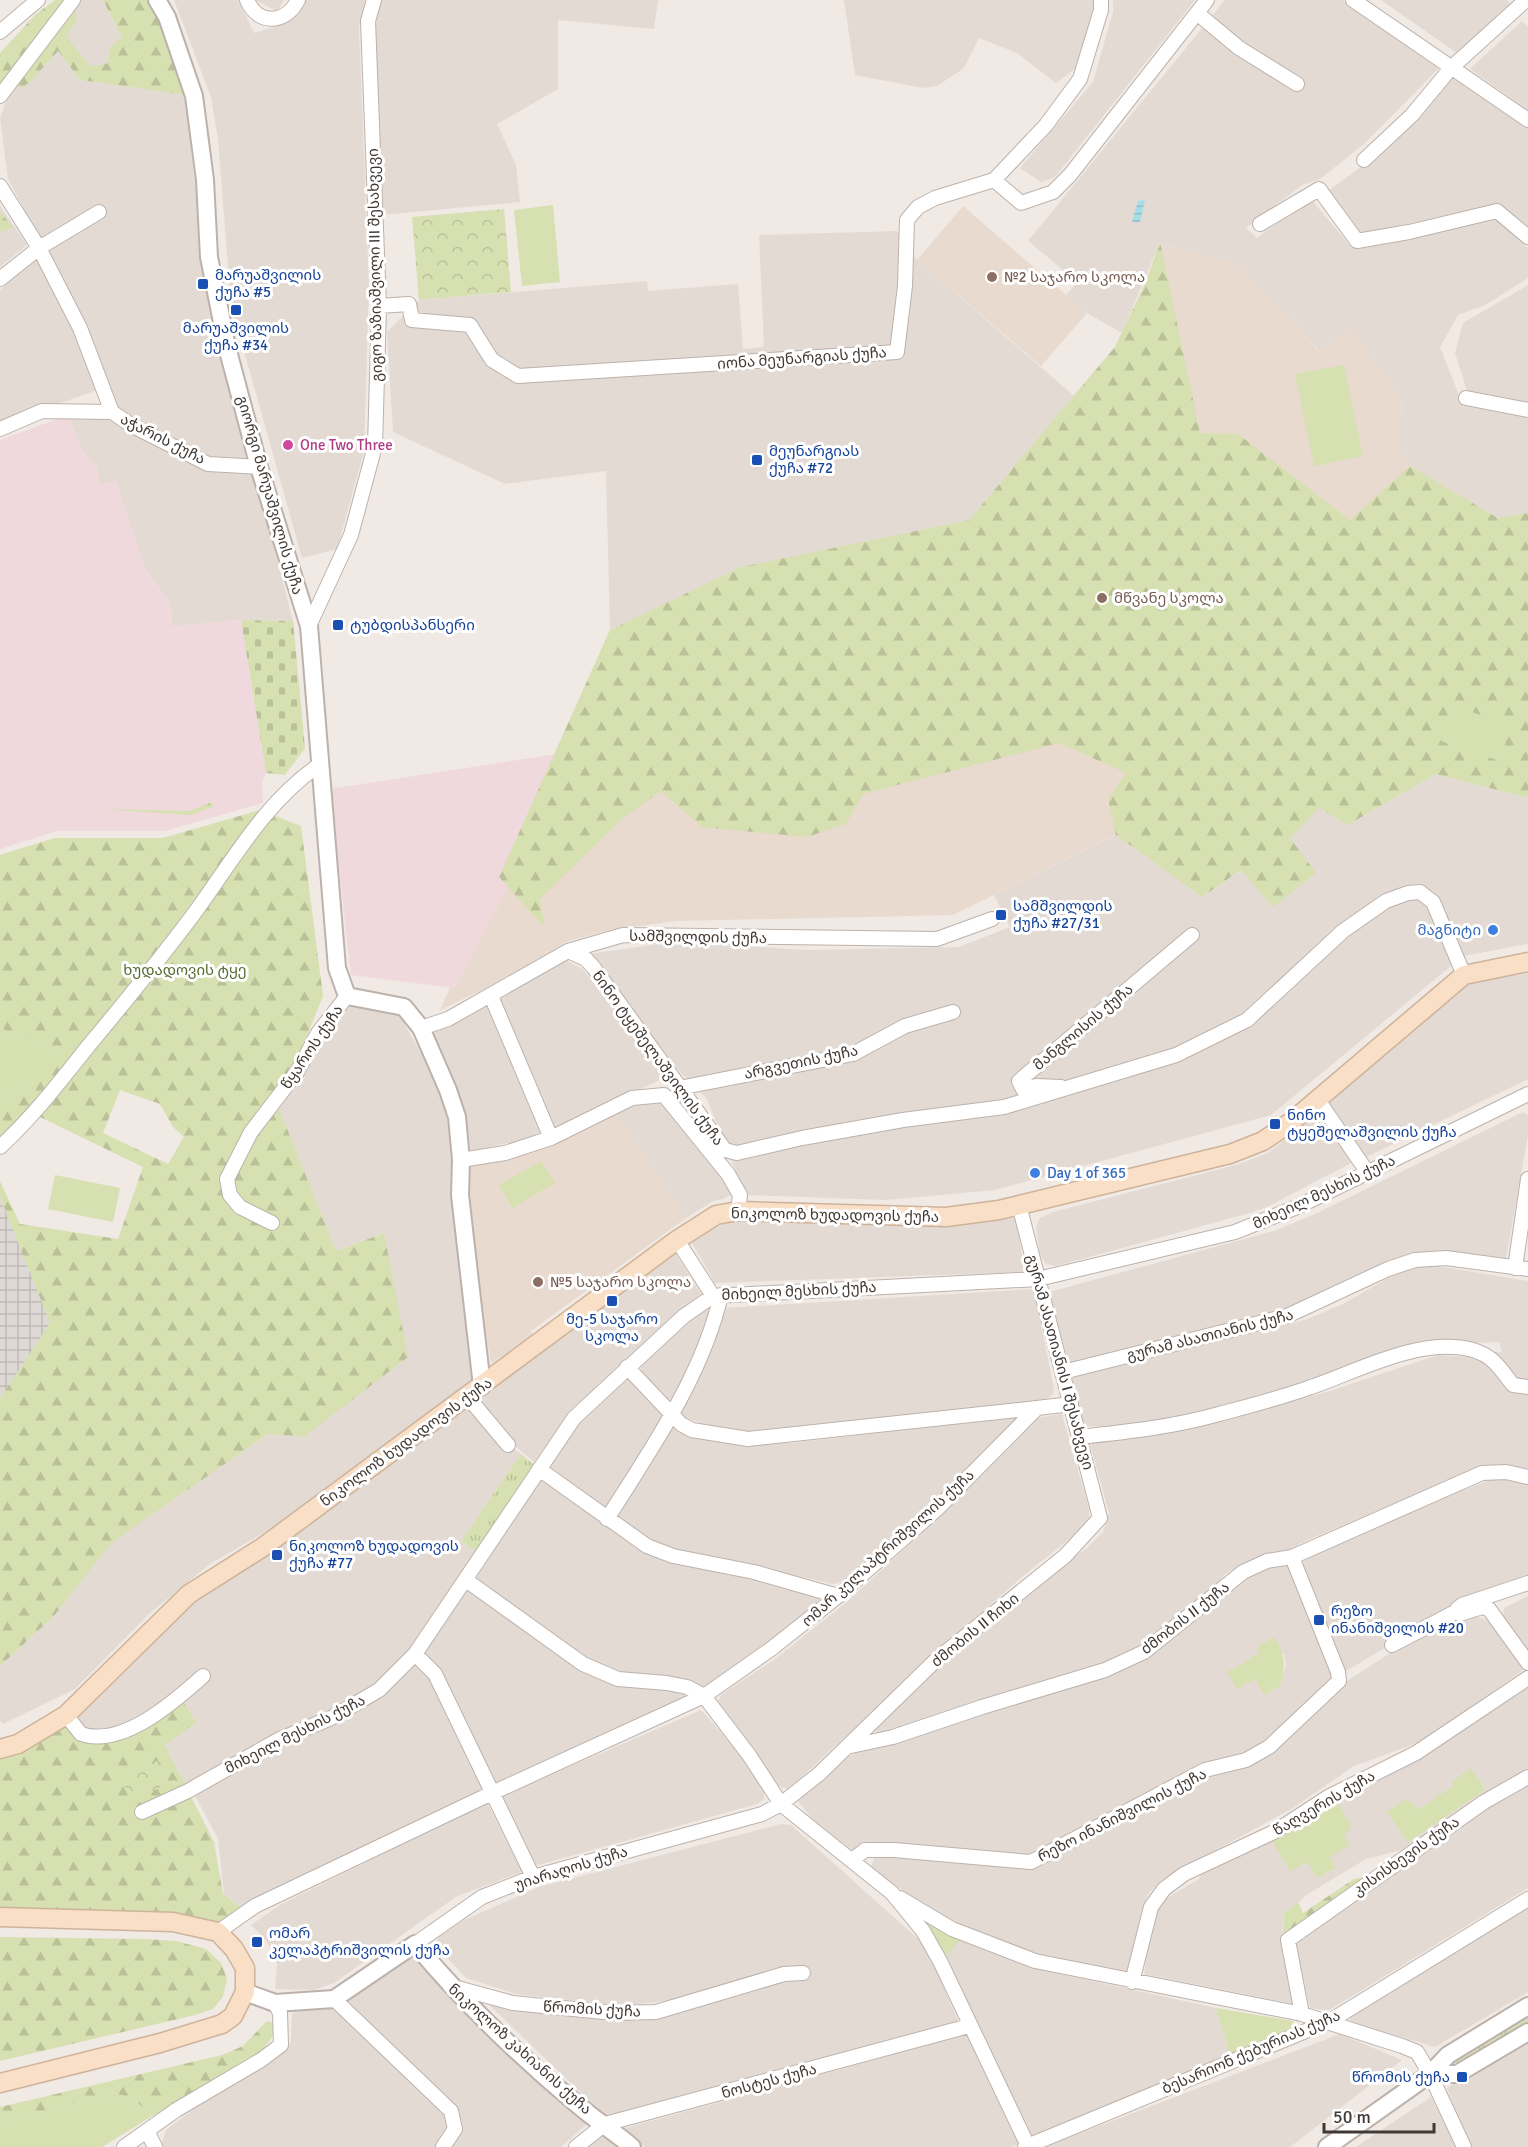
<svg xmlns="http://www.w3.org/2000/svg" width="1528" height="2147" font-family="Signika,'Noto Sans Georgian',sans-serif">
<defs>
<pattern id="industrial-grid" width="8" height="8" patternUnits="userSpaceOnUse" patternTransform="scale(1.5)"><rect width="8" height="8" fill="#dfd9d6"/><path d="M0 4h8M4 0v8" fill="none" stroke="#c1bbb8"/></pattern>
<pattern id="grass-tufts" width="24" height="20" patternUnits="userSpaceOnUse" patternTransform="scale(1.5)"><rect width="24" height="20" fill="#d7e0b1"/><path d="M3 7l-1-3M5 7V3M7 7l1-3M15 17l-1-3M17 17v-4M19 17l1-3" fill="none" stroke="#bac199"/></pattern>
<pattern id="forest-firs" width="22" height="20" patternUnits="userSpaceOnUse" patternTransform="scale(1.5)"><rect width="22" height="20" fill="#d7e0b1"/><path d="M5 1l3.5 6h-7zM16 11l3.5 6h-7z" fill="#bac199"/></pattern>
<pattern id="cemetery-stones" width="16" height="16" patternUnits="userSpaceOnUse" patternTransform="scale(1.5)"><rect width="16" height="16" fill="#d7e0b1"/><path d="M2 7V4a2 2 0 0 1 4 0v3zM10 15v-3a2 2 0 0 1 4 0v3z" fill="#bac199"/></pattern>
<pattern id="park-crowns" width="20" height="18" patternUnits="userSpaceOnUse" patternTransform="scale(1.5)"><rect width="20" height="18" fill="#d7e0b1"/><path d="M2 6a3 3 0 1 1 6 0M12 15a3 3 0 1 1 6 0" fill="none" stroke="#bac199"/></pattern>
<pattern id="water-rules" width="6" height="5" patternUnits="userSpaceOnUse" patternTransform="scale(1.5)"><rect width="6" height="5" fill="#a6dee7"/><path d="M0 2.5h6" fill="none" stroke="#90bfc7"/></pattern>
</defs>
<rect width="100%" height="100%" fill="#f0e9e4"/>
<path fill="#e3dad3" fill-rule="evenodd" d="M80,0H103L122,38L108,63L91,67L65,36L58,52L80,80L185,95L202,247L219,333L293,621L241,620L171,627L172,613L167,598L146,571L116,481L101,485L96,466L81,449L68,415H97L114,399L90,333L8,179L0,118L13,82Z
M174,0H238L254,33L278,26L299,8L303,0H365L359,28L369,286L364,451L337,549L302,558L231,304L218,139L211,97Z
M255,0H284L277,11Z
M380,0H658L654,29L558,20V89L497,124L516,165L520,202L381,215L372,23Z
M844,0H1095L1080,65L1056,83L1017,53L979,38L964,68L937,86L923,88L855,75Z
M1113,0H1195L1055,177L1041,182L1020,168L1093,82L1113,12Z
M1225,0H1342L1441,66L1364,144L1320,179L1302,185L1246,228L1257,238L1310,198L1352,248L1480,218L1495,219L1528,248V278L1485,305L1458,315L1440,347L1461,401L1493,406L1528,418V513L1499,518L1410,466L1395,440L1404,401L1349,329L1319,350L1240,265L1160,242L1122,333L1087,313L1066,295L1078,282L1028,241Z
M1381,0H1507L1510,4L1457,53Z
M1522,21L1528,27V110L1470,69Z
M1452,77L1518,116L1528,126V234L1496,204L1356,235L1327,192L1370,160Z
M0,206L27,245L0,267Z
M897,231L917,260L1074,396L969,520L741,567L610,630L606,471L505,484L393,432L387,332L419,300L647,281L648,291L738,284L743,349L764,347L759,235Z
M36,256L63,306L98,390L0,424V290Z
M1528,285V404L1468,394L1455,353L1463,323Z
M1436,774L1528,798V944L1463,956L1271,1115L995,1190L886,1200L745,1195L707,1099L680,1072L589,954L672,942L807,950L959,947L1010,927L994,895L1116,835L1202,897L1290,838L1319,806L1349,825Z
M565,960L583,969L664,1078L555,1130L499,998Z
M1528,973V1079L1364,1158L1326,1105L1444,998L1461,987L1477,981Z
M486,1004L545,1135L471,1151L466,1113L430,1031Z
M377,1006L397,1011L443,1092L451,1151L473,1378L306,1508L210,1564L150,1613L75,1689L3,1724L0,1720V1666L54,1616L110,1543L268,1434L304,1437L383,1233L336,1251L278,1106L296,1088L324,1033L347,1007Z
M662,1100L736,1192L723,1199L713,1201L686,1218L613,1110Z
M1523,1112L1528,1115V1135L1506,1259L1498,1262L1437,1251L1409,1256L1288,1310L1069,1365L1049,1292L1274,1231L1313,1215Z
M1315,1116L1324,1119L1353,1162L1267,1207L1246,1214L1056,1266L1046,1264L1040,1254L1036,1227L1040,1218L1053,1212L1236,1165L1268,1153Z
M1017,1218L1024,1272L715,1283L692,1243L713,1228L738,1219L917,1224Z
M675,1253L701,1294L626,1359L566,1417L534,1462L515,1446L477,1400Z
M1431,1265L1528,1281V1383L1519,1381L1503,1360L1492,1353L1484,1352H1502L1499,1342L1410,1345L1393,1348L1306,1382L1213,1409L1117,1427L1085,1426L1079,1418L1071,1378L1305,1320L1343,1304L1397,1273L1412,1267Z
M1034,1289L1054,1389L1053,1394L1046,1400L737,1434L679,1416L724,1308Z
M710,1309L712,1312L687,1379L673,1400L664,1399L642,1376L641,1365L701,1311Z
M1438,1355L1469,1357L1488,1362L1528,1391V1473L1479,1467L1301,1543L1285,1554L1244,1564L1225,1574L1212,1591L1122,1658L880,1734L874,1730L948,1657L994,1625L1054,1570L1086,1549L1103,1532L1109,1514L1090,1443L1212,1421L1330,1391Z
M626,1377L666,1415L606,1514L548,1470L582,1417Z
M467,1396L508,1445L521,1454L461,1541L483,1556L415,1654L432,1676L487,1792L253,1904L241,1907L224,1894L218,1839L192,1790L188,1791L165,1744L133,1726L90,1737L66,1715L154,1627Z
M1062,1414L1089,1509V1520L1082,1529L1023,1576L940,1649L805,1774L787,1789L779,1786L721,1708L718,1701L722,1694L771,1662L847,1602L949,1508L1037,1418Z
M1018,1417L922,1515L844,1581L833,1584L676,1549L649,1539L618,1521L617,1513L670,1426L681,1431L754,1443H792Z
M544,1475L647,1548L831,1597L702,1692L620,1676L586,1661L474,1581Z
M1503,1475L1528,1483V1576L1455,1604L1450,1609L1343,1673L1299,1562L1380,1527L1412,1510Z
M1287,1564L1333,1675V1682L1274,1736L1251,1753L1038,1853L1025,1857L871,1843L852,1850L814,1821L798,1801L845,1758L859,1752L1113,1672L1245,1575L1264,1567ZM1257,1647L1284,1654L1286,1664L1281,1685L1264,1694L1255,1679L1260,1652Z
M470,1584L582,1665L699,1696L495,1788L422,1655Z
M1528,1596V1651L1503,1618L1504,1608Z
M1476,1616L1489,1621L1523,1670L1423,1741L1354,1766L1293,1808L1161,1880L1148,1894L1141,1913L1129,1973L1043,1956L999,1943L936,1912L876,1873L871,1867L874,1858L884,1855L1032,1866L1054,1858L1201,1779L1249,1763L1271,1752L1297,1730L1347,1681L1390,1653L1452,1619Z
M1528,1684V1770L1405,1849L1366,1859L1308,1894L1284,1914L1281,1942L1295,2004L1144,1974L1153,1916L1167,1898L1199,1879L1202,1869L1321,1806ZM1471,1769L1485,1790L1408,1842L1419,1810L1453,1786L1451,1782ZM1307,1862L1336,1868L1317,1878Z
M701,1710L747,1761L764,1791V1799L757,1804L535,1866L502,1796Z
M1528,1784V1888L1328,2011L1310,2008L1295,1943L1495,1802Z
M487,1802L522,1872L457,1896L334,1983L314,1990L275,1989L277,1964L266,1940L251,1925L280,1905Z
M781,1824L791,1825L926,1946L959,2023L615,2119L603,2114L482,1998L640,2018L789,1970L671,2000L622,2006L516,1994L466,1978L435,1945L438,1938L462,1921L539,1887Z
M1528,1908V1992L1435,2047L1351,2022L1349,2017Z
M961,1939L1037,1969L1216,2008L1230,2055L1029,2137L945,1957Z
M416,1955L589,2122L561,2147H161L166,2130L208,2098L269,2064L286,2051L291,2042L292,2014L300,2009L328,2005L339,2008L457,2114L455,2105L359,2015L347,1999Z
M969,2034L1020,2144L1011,2147H645L625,2128Z
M1340,2034L1402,2060L1290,2147H1044Z
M1528,2039V2147H1469L1447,2088Z
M1431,2097L1456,2147H1356Z
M601,2131L618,2147H583Z"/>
<path fill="url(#industrial-grid)" d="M0,1197L51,1323L0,1398Z"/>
<path fill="#e8dacf" d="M963,206L1087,313L1041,366L917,260Z
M1160,242L1241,265L1318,350L1349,329L1404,401L1395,440L1410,465L1498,518L1528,513V798L1436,774L1348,825L1319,806L1290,838L1316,873L1273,907L1241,870L1202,897L1115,835L953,915L676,921L610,930L568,941L490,986L440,1010L610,630L741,567L969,520L1115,347L1145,284Z
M613,1110L686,1218L531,1331L533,1336L491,1363L467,1232L465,1165Z"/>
<path fill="#f0d9dc" d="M68,415L81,449L96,466L101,485L116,481L146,570L167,598L172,613L171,626L241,620L266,773L262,782L263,803L165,831H57L0,849V440Z
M563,753L531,844L455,988L351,975L330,789Z"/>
<path fill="url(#grass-tufts)" d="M212,802L214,806L192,815L97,809L190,811Z
M521,1454L539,1469L483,1556L461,1541Z
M1528,2012V2027L1459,2068L1452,2058Z"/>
<path fill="url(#forest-firs)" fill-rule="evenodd" d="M55,0H65L0,87V53L35,15Z
M103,0H153L185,95L80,80L58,51L30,82L21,88L13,82L74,6L77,21L66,36L91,67L108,63L110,46L122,38Z
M0,212L13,227L0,233Z
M1160,242L1200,433L1238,434L1350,520L1410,466L1498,518L1528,513V798L1436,774L1348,825L1319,808L1290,838L1316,873L1273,907L1241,870L1202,897L1116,835L1108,799L1126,773L1059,743L863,794L846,824L807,837L702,827L661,791L623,818L540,899L545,928L499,877L610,630L741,567L969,520L1115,347L1145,284Z
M260,810L301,826L323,996L278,1106L336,1251L384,1233L408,1357L304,1437L268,1434L111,1543L54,1616L0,1666V1398L50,1323L0,1197V1181L20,1224L118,1239L143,1167L40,1117L0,1154V1105L59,1053L0,1028V855L54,838H163ZM120,1090L160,1104L173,1127L184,1137L168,1164L103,1133Z
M180,1696L196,1723L165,1745L214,1842L223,1894L241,1907L255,1906L222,1929L0,1912V1749L66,1715L81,1734L100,1738Z
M1369,1876L1290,1933L1282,1948L1284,1914L1298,1902L1303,1913L1354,1879Z
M0,1937L145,1939L176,1941L206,1949L221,1963L227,1979L223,1996L213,2009L195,2015L0,2061Z
M267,2021L273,2023L275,2031C261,2065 186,2097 152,2116L132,2098L112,2093L0,2122V2107L222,2055L243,2046Z"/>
<path fill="url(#cemetery-stones)" d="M241,620L293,621L305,748L285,775L266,773Z"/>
<path fill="url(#park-crowns)" d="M504,209L511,292L419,300L412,217Z
M157,1761L169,1782L134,1802L122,1781Z"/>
<path fill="#d7e0b1" d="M553,205L560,282L522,286L514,210Z
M1344,365L1363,456L1314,466L1295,374Z
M1453,706L1512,725L1499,761L1441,741Z
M0,1028L60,1053L0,1105Z
M541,1161L555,1183L512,1208L499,1185Z
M55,1175L120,1188L113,1222L48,1209Z
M1274,1637C1285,1655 1286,1664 1281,1685L1264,1695L1255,1679L1237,1689L1227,1672L1260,1653L1257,1647Z
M1471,1768L1485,1790L1408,1842L1387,1812L1406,1799L1419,1809L1453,1786L1451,1782Z
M1337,1801L1351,1827L1344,1835L1350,1845L1330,1857L1336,1868L1317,1878L1307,1862L1290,1872L1272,1840Z
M914,1910L961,1939L945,1957L933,1935Z
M1216,2008L1293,2021V2029L1230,2055Z
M112,2093L132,2098L152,2116L102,2147H0V2122Z"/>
<path fill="url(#water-rules)" d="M1145,200L1140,222H1132L1138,201Z"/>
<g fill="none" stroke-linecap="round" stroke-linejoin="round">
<defs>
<path id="minor" d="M247,0C258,26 286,24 298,0
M1353,0L1528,120
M1197,13L1239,48L1297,84
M0,32L38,0
M0,96L73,0
M1364,160L1412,115L1451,68L1526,0
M994,180L1021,203L1053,192L1070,175L1207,0
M994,180L1046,125L1080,79L1101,10V0
M0,186L39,248L80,328L112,412
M1260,224L1319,189L1357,241L1409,232L1497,211L1528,237
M0,279L39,248L99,212
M379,306L409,304L412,320L470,325L492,360L518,376L897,352L905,286L907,220L918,207L935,198L994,180
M1466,398L1528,410
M0,429L42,411L112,412L131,425L208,464L259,467
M309,626L351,535L375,446L379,306L368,21L374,0
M568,951L586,959L594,968L725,1150L737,1153L802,1138L903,1120L1004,1107L1176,1055L1247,1020L1343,931L1386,901L1408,893L1420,892L1433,902L1464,975
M491,996L551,1138
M421,1028L448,1019L568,951L623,935L937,939L992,919
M1061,1087L1036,1086L1023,1089L1019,1081L1192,935
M679,1088L853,1054L905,1026L953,1012
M1318,1100L1368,1173
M0,1147C34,1116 61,1080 90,1044C125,1002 160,959 193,915C232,862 264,803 319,765
M461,1160L505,1153L551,1138L632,1098L664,1095L728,1174L740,1195L738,1211
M272,1223L240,1207L230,1195L227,1179L251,1132L297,1072L318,1033L347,996
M677,1240L713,1296
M1515,1268L1528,1179
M627,1367L681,1424L692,1430L748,1439L1037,1408
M1063,1372L1287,1316L1388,1269L1415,1260L1446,1258L1528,1269
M467,1396L508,1445
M1079,1437C1126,1432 1173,1427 1219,1414C1249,1406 1281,1398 1311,1387C1358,1371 1421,1336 1473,1350C1494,1356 1501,1370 1513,1385L1528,1387
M539,1469L647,1546L673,1556L754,1572L838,1596
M607,1519C651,1449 702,1377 721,1295
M466,1580L583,1664L618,1679L667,1683L687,1687L704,1696L749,1755L781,1804L892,1893L923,1931L940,1961L1028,2146
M1528,1583L1462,1605L1457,1609L1460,1614L1482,1607L1489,1609L1528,1663
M1392,1645L1457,1611
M415,1654L435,1674L533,1877
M66,1715L81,1734C122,1748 174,1702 203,1676
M851,1746L893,1737L982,1707L1105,1670L1144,1652L1243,1572L1267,1561L1292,1557L1482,1473L1506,1472L1528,1477
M142,1812L188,1791L278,1740L331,1718L379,1690L415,1654L574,1418L684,1316L713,1296L1038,1279L1235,1232L1297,1207L1528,1094
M852,1860L865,1850H894L1031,1862L1205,1770L1246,1760L1269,1747L1339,1681L1338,1672L1292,1557
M900,1898L952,1929L1035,1961L1302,2014L1402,2046L1417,2052L1430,2074L1464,2147
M218,1932L255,1906L492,1793L704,1696L771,1649L838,1596L937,1509L1037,1408L1071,1404
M415,1944L482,1897L533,1877L762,1814L781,1804L819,1774L936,1660L1065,1556L1100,1518L1019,1205
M1132,1982L1151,1907L1164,1889L1184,1874L1276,1831L1328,1797L1416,1753L1528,1678
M450,1986L513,2003L614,2013L656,2012L784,1974L803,1973
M334,1999L451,2111L455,2129L443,2147
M1302,2014L1288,1940L1484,1802L1528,1777
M147,2131L155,2147
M124,2147L176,2110L261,2060L281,2045L280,2013L275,2003
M576,2147L605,2124L969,2026
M1025,2147L1330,2021L1528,1899"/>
<path id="tertiary" d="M157,0L167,17L194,96L205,180L209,257L227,347L259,467L309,626L337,968L347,996L404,1007L421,1028L448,1090L457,1117L461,1160L460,1195L482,1386
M245,1992L275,2003L334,1999L415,1944C463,2001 520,2057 578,2105C595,2120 615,2132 632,2147
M1430,2074H1457L1528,2032
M1327,2147L1430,2074L1448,2055L1528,2006"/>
<path id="secondary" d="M0,1749L18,1744L66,1715L189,1594L263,1547L677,1240L716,1215L738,1211L946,1217L999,1210L1230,1154L1263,1141L1291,1122L1464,975L1528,962
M0,1917L173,1922L218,1932L234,1949L245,1968V1992L233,2016L222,2024L160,2043L0,2083"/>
</defs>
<use href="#minor" stroke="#bdb2ab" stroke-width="16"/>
<use href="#tertiary" stroke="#bdb2ab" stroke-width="20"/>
<use href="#secondary" stroke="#ceb39b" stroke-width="21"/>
<use href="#minor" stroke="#fff" stroke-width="14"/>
<use href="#tertiary" stroke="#fff" stroke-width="16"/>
<use href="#secondary" stroke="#f8dfc6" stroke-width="18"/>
</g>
<g fill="#8d6e63" stroke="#fff" stroke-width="2">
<circle cx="992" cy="277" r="6"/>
<circle cx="1102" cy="598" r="6"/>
<circle cx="538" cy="1282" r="6"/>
</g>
<g fill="#1a4fb4" stroke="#fff" stroke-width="2">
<rect x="197" y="278" width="12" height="12" rx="3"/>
<rect x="230" y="304" width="12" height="12" rx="3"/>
<rect x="751" y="454" width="12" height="12" rx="3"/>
<rect x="332" y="619" width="12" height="12" rx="3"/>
<rect x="995" y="909" width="12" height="12" rx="3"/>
<rect x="1269" y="1118" width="12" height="12" rx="3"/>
<rect x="606" y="1295" width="12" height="12" rx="3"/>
<rect x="271" y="1549" width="12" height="12" rx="3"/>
<rect x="1313" y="1614" width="12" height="12" rx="3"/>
<rect x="251" y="1936" width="12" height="12" rx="3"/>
<rect x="1456" y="2071" width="12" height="12" rx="3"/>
</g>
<circle fill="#d1479c" stroke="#fff" stroke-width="2" cx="288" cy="445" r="6"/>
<g fill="#3f7fe0" stroke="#fff" stroke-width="2">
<circle cx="1493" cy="930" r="6"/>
<circle cx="1035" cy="1173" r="6"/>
</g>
<g text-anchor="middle" stroke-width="6" stroke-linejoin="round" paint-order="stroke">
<g font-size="15" fill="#413935" stroke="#fff">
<text transform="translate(375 265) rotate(-91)" y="5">გიგო ზაზიაშვილი III შესახვევი</text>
<text transform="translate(802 358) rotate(-4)" y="5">იონა მეუნარგიას ქუჩა</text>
<text transform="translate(163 439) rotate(27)" y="5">აჭარის ქუჩა</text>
<text transform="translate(270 495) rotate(74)" y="5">გიორგი მარუაშვილის ქუჩა</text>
<text transform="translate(698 937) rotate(1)" y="5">სამშვილდის ქუჩა</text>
<text transform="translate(1083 1027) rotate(-40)" y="5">მანგლისის ქუჩა</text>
<text transform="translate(312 1047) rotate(-56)" y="5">წყაროს ქუჩა</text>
<text transform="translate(658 1058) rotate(54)" y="5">ნინო ტყეშელაშვილის ქუჩა</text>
<text transform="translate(801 1062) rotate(-12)" y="5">არგვეთის ქუჩა</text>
<text transform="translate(1324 1192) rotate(-25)" y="5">მიხეილ მესხის ქუჩა</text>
<text transform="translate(835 1215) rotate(1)" y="5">ნიკოლოზ ხუდადოვის ქუჩა</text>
<text transform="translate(799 1291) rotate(-3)" y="5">მიხეილ მესხის ქუჩა</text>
<text transform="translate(1210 1335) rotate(-14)" y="5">გურამ ასათიანის ქუჩა</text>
<text transform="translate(1060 1362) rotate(75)" y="5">გურამ ასათიანის I შესახვევი</text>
<text transform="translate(406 1442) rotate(-36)" y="5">ნიკოლოზ ხუდადოვის ქუჩა</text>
<text transform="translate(888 1548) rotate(-42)" y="5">ომარ კელაპტრიშვილის ქუჩა</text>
<text transform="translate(1185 1618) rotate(-38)" y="5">ძმობის II ქუჩა</text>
<text transform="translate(975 1630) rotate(-39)" y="5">ძმობის II ჩიხი</text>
<text transform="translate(295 1734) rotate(-27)" y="5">მიხეილ მესხის ქუჩა</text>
<text transform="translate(1324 1803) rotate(-30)" y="5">წაღვერის ქუჩა</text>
<text transform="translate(1122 1815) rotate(-27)" y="5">რეზო ინანიშვილის ქუჩა</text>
<text transform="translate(1406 1856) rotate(-35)" y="5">კისისხევის ქუჩა</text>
<text transform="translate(571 1868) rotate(-17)" y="5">უიარაღოს ქუჩა</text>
<text transform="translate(592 2009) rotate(3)" y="5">წრომის ქუჩა</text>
<text transform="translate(520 2049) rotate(42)" y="5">ნიკოლოზ კახიანის ქუჩა</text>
<text transform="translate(1251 2052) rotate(-23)" y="5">ბესარიონ ქებურიას ქუჩა</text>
<text transform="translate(769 2081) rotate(-15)" y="5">ნოსტეს ქუჩა</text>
</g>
<g font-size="15" fill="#164399" stroke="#fff" text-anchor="start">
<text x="215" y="280">მარუაშვილის<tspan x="215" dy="17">ქუჩა #5</tspan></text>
<text x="236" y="333" text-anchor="middle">მარუაშვილის<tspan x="236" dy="17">ქუჩა #34</tspan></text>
<text x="769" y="456">მეუნარგიას<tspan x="769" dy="17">ქუჩა #72</tspan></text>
<text x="350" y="630">ტუბდისპანსერი</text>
<text x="1013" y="911">სამშვილდის<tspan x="1013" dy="17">ქუჩა #27/31</tspan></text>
<text x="1287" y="1120">ნინო<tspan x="1287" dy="17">ტყეშელაშვილის ქუჩა</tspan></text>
<text x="612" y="1324" text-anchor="middle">მე-5 საჯარო<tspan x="612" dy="17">სკოლა</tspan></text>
<text x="289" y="1551">ნიკოლოზ ხუდადოვის<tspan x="289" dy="17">ქუჩა #77</tspan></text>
<text x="1331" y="1616">რეზო<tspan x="1331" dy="17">ინანიშვილის #20</tspan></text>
<text x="269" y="1938">ომარ<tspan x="269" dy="17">კელაპტრიშვილის ქუჩა</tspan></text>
<text x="1450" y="2082" text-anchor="end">წრომის ქუჩა</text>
</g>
<g font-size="15" fill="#785e54" stroke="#fff" text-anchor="start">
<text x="1004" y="282">№2 საჯარო სკოლა</text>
<text x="1114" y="603">მწვანე სკოლა</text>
<text x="550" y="1287">№5 საჯარო სკოლა</text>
</g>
<g font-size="15" fill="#b23c85" stroke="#fff" text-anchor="start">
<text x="300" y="450">One Two Three</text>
</g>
<g font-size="15" fill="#366cbe" stroke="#fff" text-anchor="end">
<text x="1481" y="935">მაგნიტი</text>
<text x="1047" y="1178" text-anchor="start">Day 1 of 365</text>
</g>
<g font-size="15" fill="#566c2f" stroke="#fff">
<text x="185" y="975">ხუდადოვის ტყე</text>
</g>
</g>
<path d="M1324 2123v9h110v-9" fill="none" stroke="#413935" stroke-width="3"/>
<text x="1333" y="2123" font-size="18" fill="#413935" stroke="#ffffff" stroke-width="4.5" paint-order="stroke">50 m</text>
</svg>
